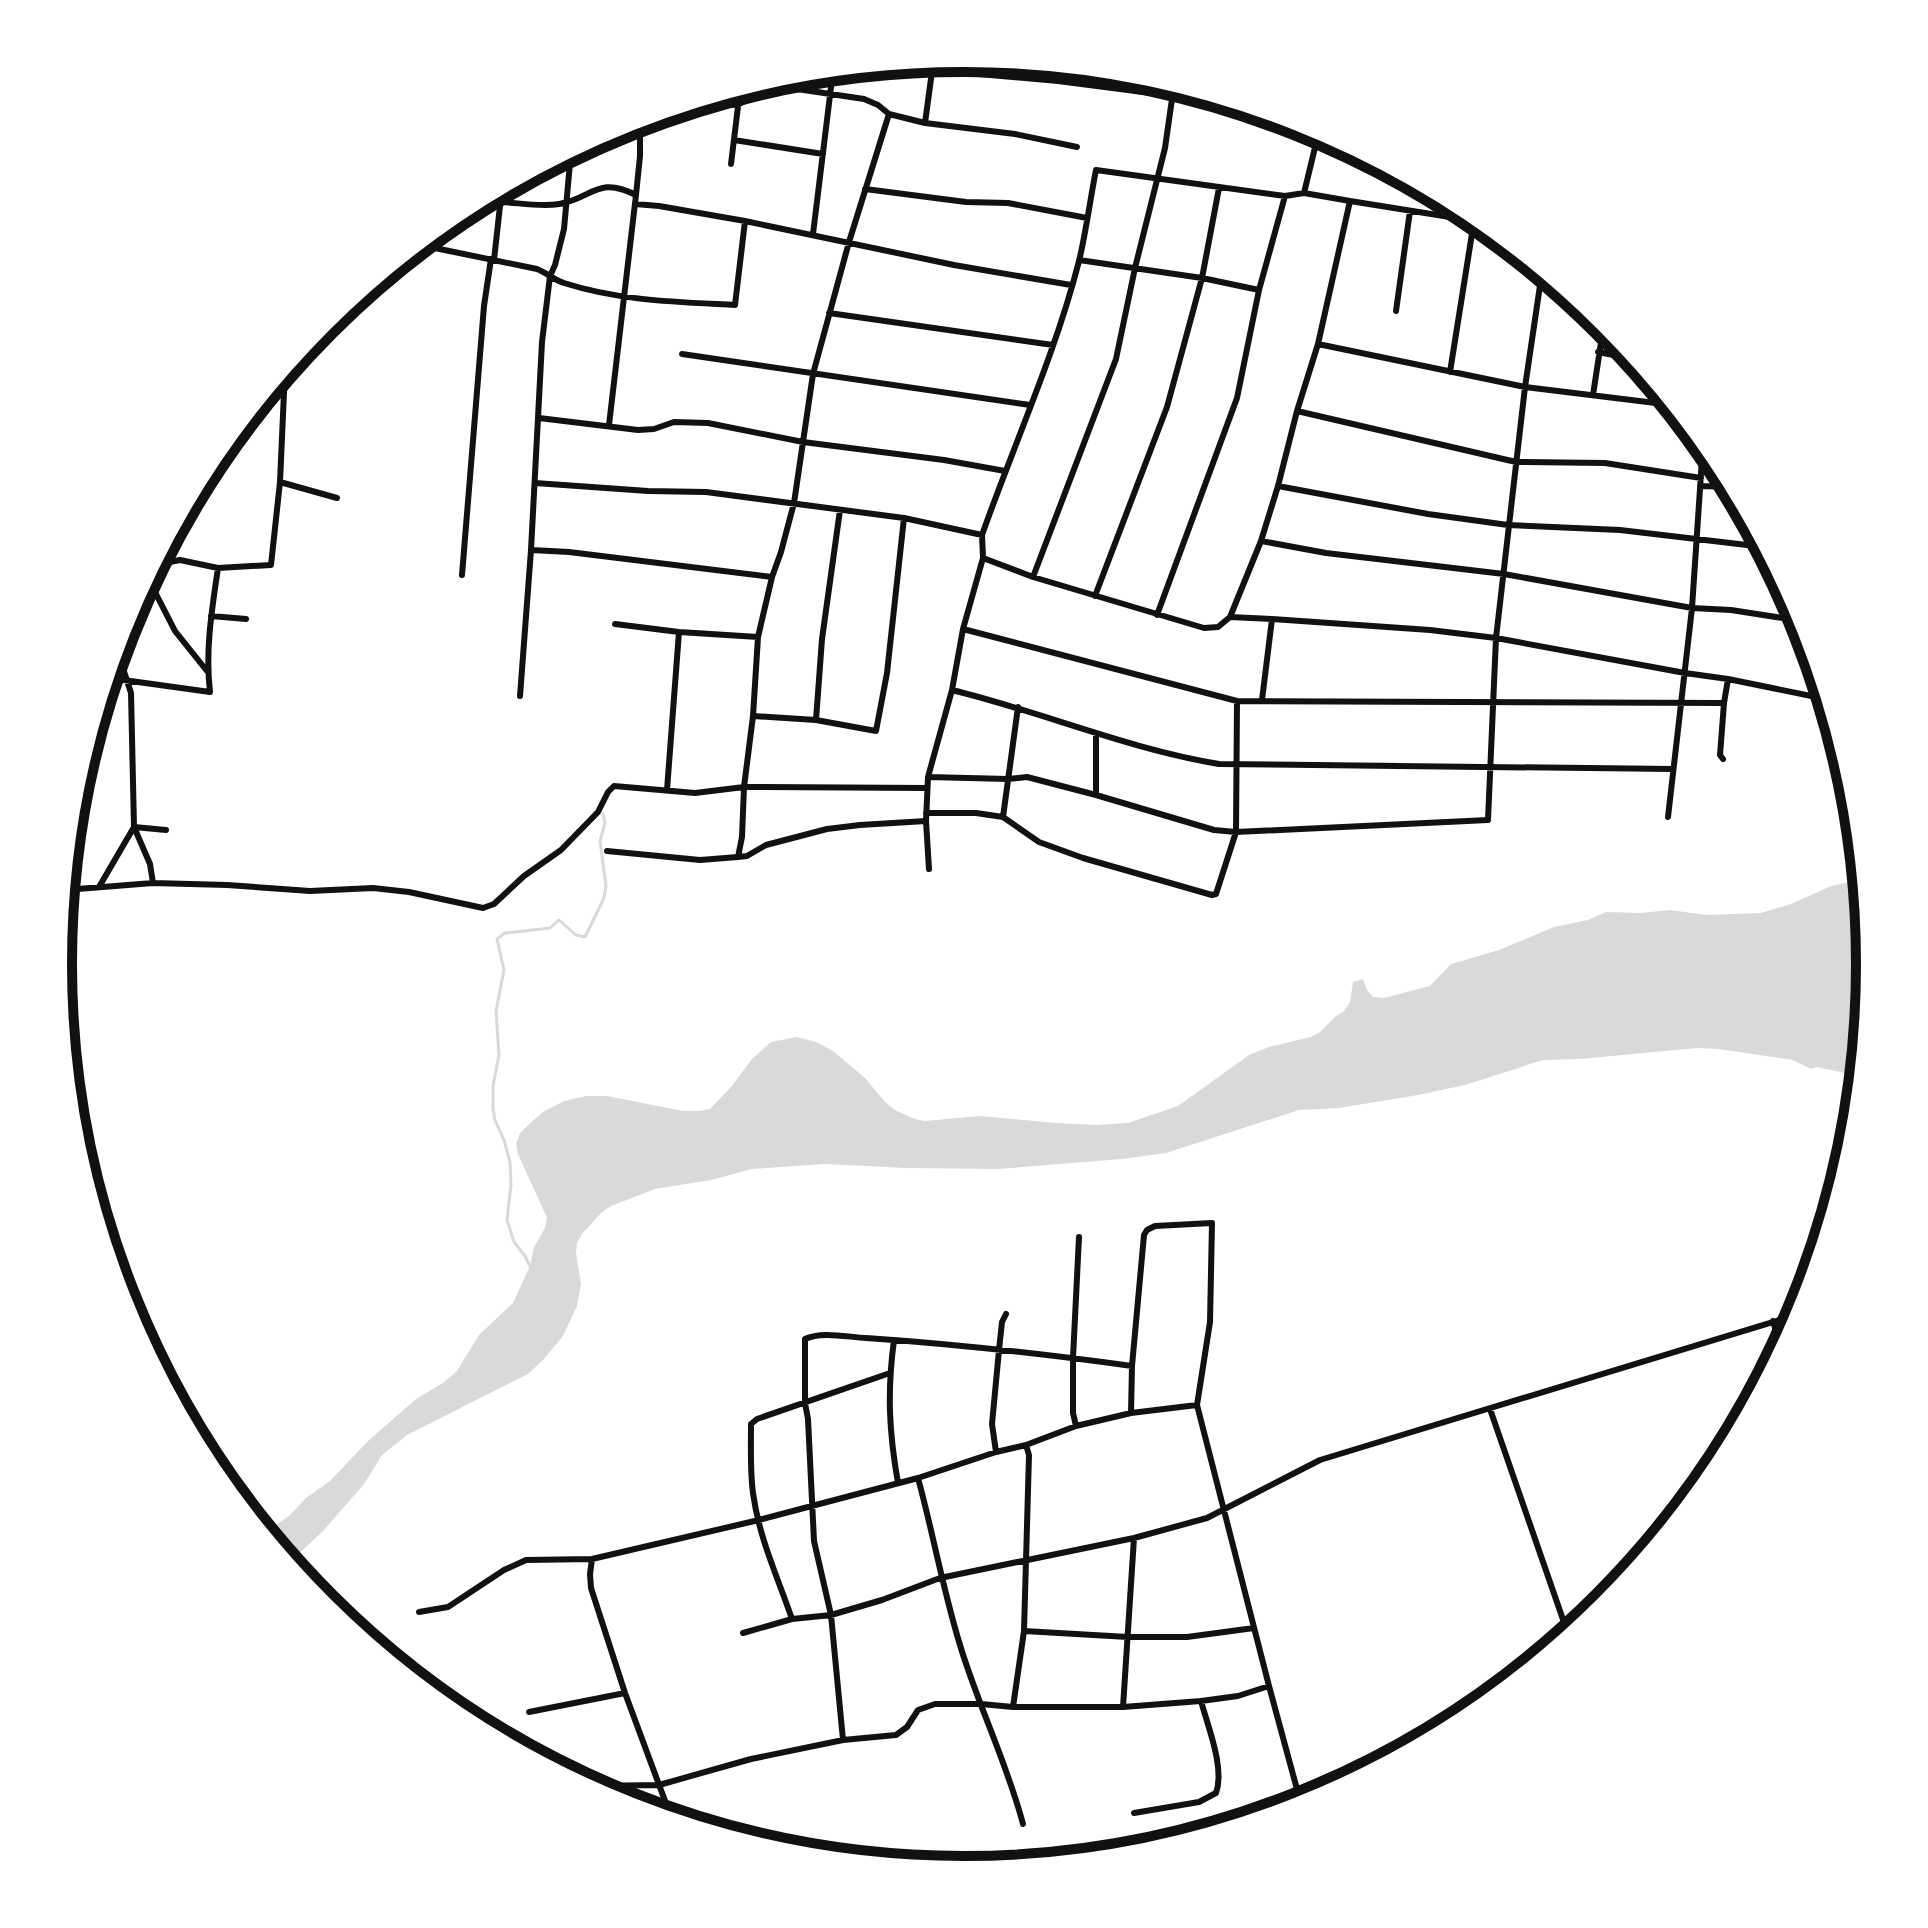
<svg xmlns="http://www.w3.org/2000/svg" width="1928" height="1928" font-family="'PT Sans',sans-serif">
<rect width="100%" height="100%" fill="#fff"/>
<path fill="#d9d9d9" d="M1862,879L1870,964L1859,1076L1817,1067L1811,1069L1793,1060L1718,1049L1697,1048L1580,1059L1543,1060L1465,1085L1418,1095L1339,1108L1299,1110L1166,1153L1122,1159L998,1169L906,1168L825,1164L752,1169L711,1180L655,1189L611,1206L601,1213L582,1234L577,1243L576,1253L581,1284L577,1306L563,1336L543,1360L528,1374L407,1435L382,1455L364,1484L323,1531L289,1563L265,1533L290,1515L306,1498L330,1481L367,1442L416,1399L443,1383L457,1371L479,1335L513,1303L530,1266L534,1247L545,1228L547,1218L518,1154L516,1144L520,1133L536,1118L543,1112L564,1101L586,1096H607L683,1111H699L710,1109L731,1087L752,1059L771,1042L797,1037L816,1042L833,1051L865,1078L885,1102L895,1110L915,1119L925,1121L980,1116L1056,1123L1096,1125L1128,1123L1178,1106L1249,1055L1269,1047L1311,1037L1320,1032L1336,1016L1344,1011L1350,1002L1353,982L1363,979L1367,990L1373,997L1384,998L1430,986L1451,964L1499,950L1554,927L1588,920L1606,912L1641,913L1670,910L1706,915L1761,913L1791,904L1831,886Z"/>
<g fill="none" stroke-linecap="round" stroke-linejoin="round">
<path stroke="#d9d9d9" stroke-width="3" d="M532,1270L525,1256L514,1242L507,1220L511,1185L510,1162L504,1140L495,1120L493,1109V1086L499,1055L496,1011L504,970L497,939L505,933L550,928L559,920L576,935L585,937L604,898L606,886L600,841L605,823L603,814"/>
<path stroke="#111" stroke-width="6" d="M930,61L947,70L956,72L1058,81L1236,104
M1058,81L1059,67
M697,103L737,105L765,91L797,89L864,99L878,105L889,114L925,123L1015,134L1077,147
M925,123L933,64
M1319,131L1304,193L1350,201
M734,140L823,154
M731,164L740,90
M865,189L966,202L1008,203L1087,218
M502,202C520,203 541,207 559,204C592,199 597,175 636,195
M635,204L659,206L745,221L954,265L1071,285
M813,234L833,71
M420,245L537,269C547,273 554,280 564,283C620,301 678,302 735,305L745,221
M494,260L502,188
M1079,260L1202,278L1259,290
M1396,311L1410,211
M829,313L1053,345
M1318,344L1525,387L1672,405
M1598,352L1634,359
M682,354L1030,405
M1450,372L1474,221
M1593,395L1604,323
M1297,411L1318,344L1350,201L1481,222
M539,418L638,430L654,429L674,422L708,423L803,442L944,460L1005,471
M609,425L636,195L640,156V120
M280,482L337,498
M535,483L648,491L706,492L904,518L982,535
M1278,486L1428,514L1508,525L1620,530L1764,547
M1700,486L1732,487
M1261,541L1326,553L1504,574L1692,608L1731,610L1802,621
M531,550L569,552L772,577
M983,558L1033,577L1204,628L1218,627L1230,617
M155,565L180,560L218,568L271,565L280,482L285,370
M154,567L155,592L175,631L207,671
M462,575L484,306L491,259
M1033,577L1116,359L1135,268L1165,148L1174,85
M140,593L155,592
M1095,596L1167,407L1202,278L1219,188
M1157,615L1237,398L1259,290L1285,196
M211,616L246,619
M1272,619L1230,617L1261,541L1278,486L1297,411L1516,462L1605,463L1701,478
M615,624L679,632L758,637
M963,629L1237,701L1724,703
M117,650L131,693L134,827L150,864L153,883
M109,678L210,692C205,650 212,609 218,568
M952,690C1042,712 1128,749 1219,764L1673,769
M520,696L531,550L542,342L550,276L555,265L564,229L571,152
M1262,700L1272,619L1430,630L1496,638L1685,673L1728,679L1826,699
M753,716L816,720L876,731L887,673L904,518
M816,720L822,639L840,510
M1096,734V795
M1723,759L1720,755L1724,703L1728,679
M928,777L1008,779L1027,777L1096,795L1214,830L1236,832L1488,820L1496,638L1525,387L1542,272
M667,790L679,632
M926,813H976L1003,817L1039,842L1083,858L1212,895L1216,894L1236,832L1237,701
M1003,817L1018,707
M1668,817L1692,608L1703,444
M607,851L700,860L738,857L747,856L766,845L827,829L860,825L926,821
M738,857L742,837L744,787L753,716L758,637L772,577L781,552L794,503L813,374L849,242L889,114
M929,869L926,821L928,777L952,690L963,629L983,558L982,535C1014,444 1055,355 1079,261C1086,232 1090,200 1096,170L1285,196L1304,193
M99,887L134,827L166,830
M65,890L153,883L227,885L310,891L373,888L409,892L483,908L494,904L524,876L561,850L598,812L608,792L614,786L695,793L744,787L927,788
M1773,1321L1781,1348
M894,1340C887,1392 889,1432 898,1483
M1490,1409L1568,1634
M1131,1413L1132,1366L1144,1235L1147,1230L1155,1226L1212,1223L1210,1322L1197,1405L1269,1686L1301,1804
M1076,1426L1073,1413V1358L1079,1237
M996,1452L992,1424L999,1350L1002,1322L1006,1314
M918,1478C933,1533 943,1590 960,1645C978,1705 1007,1763 1023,1824
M592,1559L590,1574L591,1588L625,1693L671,1817
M419,1612L448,1607L504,1570L526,1560L592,1559L759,1520L918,1478L996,1452L1026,1445L1076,1426L1131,1413L1197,1405
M792,1619C778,1578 759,1538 753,1493C750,1471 751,1447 751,1424L757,1419L890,1373
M1024,1631L1128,1637H1187L1254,1628
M743,1633L792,1619L831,1615L882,1600L940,1578L1134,1538L1207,1518L1320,1460L1799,1314
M1013,1707L1024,1631L1029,1455L1026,1445
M1123,1707L1134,1538
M529,1712L625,1693
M843,1740L831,1615L814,1541L808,1419L805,1403V1339C821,1331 847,1337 866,1338C955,1344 1044,1354 1132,1366
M590,1786L659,1785L751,1759L843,1740L896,1735L907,1727L918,1710L935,1704H981L1013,1707H1123L1201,1701L1238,1696L1269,1686
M1134,1813L1199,1802L1216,1793C1225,1768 1208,1727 1201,1701"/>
</g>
<path d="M0 0H1928V1928H0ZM72 964a892 892 0 1 1 1784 0a892 892 0 1 1-1784 0Z" fill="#fff" fill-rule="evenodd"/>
<path fill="none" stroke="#111" stroke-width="10" d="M72 964a892 892 0 1 1 1784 0a892 892 0 1 1-1784 0Z"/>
</svg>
